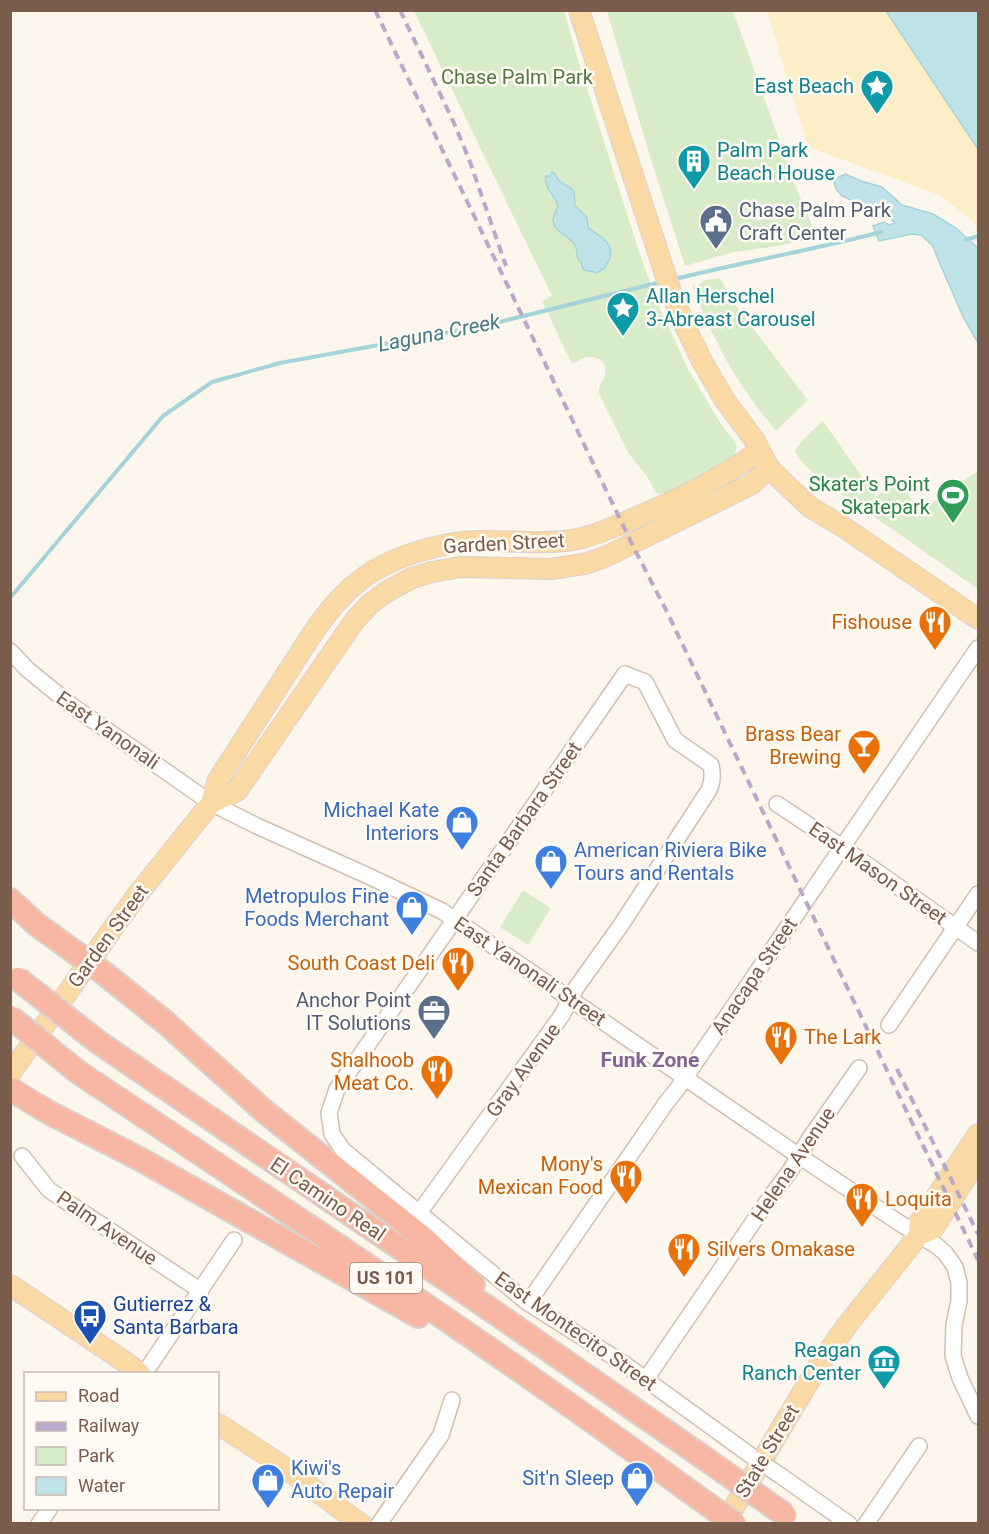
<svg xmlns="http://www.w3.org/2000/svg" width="989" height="1534" font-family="Roboto,sans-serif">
<rect width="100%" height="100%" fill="#fdf6ec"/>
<path fill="#d8ecc9" d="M414,11H564L579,63L640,255L662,313L689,371L721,424L735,442L737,447L733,460L666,493L659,494L656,493L647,476L628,453L599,393C598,384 603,383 605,375C608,365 600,356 589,357C583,357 577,362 572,364L542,301L552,296Z
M607,11H733L796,187L817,237L778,246L734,252L685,266L649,153Z
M720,278L736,306L808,400L776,431C764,416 753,402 742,386C722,354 705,320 692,285L697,286L705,280Z
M823,421L876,497L887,487L905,490L919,512L978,471V589L863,509C848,499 799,467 795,450C803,439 813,430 823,421Z
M523,890L551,908L528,945L500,927Z"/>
<path fill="#fcefc7" d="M767,11H886L978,149V231L972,220L939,195L808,147Z"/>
<path fill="#bfe3e8" stroke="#a5d3da" stroke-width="1.5" d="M886,11H978V149Z
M552,172L554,173L559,181L572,189L574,193L575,206L587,217L588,227C594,233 604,237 608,244C615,255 607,269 596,273C591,270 588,272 583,269L581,262L578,259C577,255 577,249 575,245C570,236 553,232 553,220C553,215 557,211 558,206C555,195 544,189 546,176H550Z
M845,174L861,181L882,187L902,205L933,214L956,228L978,248V343L963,317L932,245L921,235L912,234L879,241L873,226L884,222L889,225L895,223L891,219L842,196L836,189L834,182L839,177Z"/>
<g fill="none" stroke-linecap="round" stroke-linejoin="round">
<path stroke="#a5d3da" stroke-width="4" d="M966,240L978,236
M675,279C743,262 813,250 881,232
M10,598L163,416L212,382L280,363L483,326L661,282"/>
<defs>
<path id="minor" d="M10,651L27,669L71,705L211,803L257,826L364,874L442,911L799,1156L901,1224L937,1246L945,1253L955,1267L959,1283V1301L954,1325L953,1356L960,1378L978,1416
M777,804L842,847L978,943
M889,1025L978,894
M22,1156L49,1190L201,1291
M419,1213L562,1015L576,988L621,925L709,790C713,781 713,774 711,765L675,740L645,682L625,674L337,1089L329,1113L332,1134L343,1150L528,1303L623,1363L757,1460
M528,1303L666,1103L678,1088L978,648
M144,1374L234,1240
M646,1379L769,1199L790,1171L808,1141L859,1068
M781,1476L849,1524
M39,1524L50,1508
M379,1524L441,1435L452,1400
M866,1524L919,1446"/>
<path id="major" d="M579,10L671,292L686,328L702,361L724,399L755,441L769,468L776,475L811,508L842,526L978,619
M211,803L237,791L355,620L370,604L386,592L412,578L432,572L460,567L551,569L584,564L605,557L752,484L769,468
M10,1074L116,924L138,894L211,803L218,780C241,744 264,709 287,673C308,641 328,605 359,581C389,557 440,542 478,541C512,540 548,546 582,538C601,533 619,525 637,517C666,505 695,491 722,475C735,468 748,459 760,450
M919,1235L920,1221L978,1134
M10,1285L131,1366L140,1374
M218,1424L278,1463L361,1524
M724,1524L820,1363L848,1324L919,1235L933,1229L978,1159"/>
<path id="highway" d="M10,900L36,924L105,974L166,1023L264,1111L425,1239L473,1285
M98,1042L494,1312L707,1460
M78,1072C283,1209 490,1345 689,1491
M10,1089L48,1112L140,1159L418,1316"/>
</defs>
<use href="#minor" stroke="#d1beb0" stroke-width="18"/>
<use href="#major" stroke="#dad1cd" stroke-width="22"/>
<use href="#highway" stroke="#dad1cd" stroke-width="26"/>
<use href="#minor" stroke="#fff" stroke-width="15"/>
<use href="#major" stroke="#fbd9a5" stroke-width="20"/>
<use href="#highway" stroke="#f7b7a3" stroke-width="22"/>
<path stroke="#b9a8c9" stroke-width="4" stroke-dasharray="9 6" stroke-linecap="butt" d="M375,10L632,544L667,612L978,1260
M400,10L454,123L469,159L506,266
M897,1069L978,1234"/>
<defs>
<path id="minor-bridge" d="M757,1460L781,1476"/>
<path id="highway-bridge" d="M18,979L98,1042
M10,1017L78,1072
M707,1460L785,1515
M689,1491L735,1524"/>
</defs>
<use href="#minor-bridge" stroke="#d1beb0" stroke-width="18" stroke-linecap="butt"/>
<use href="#highway-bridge" stroke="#dad1cd" stroke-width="26" stroke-linecap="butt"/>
<use href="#minor-bridge" stroke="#fff" stroke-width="15"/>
<use href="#highway-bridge" stroke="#f7b7a3" stroke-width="22"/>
</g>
<defs>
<symbol id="sight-pin" viewBox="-11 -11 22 30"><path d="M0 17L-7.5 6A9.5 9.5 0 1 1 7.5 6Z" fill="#0f9aa8" stroke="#fffaf3"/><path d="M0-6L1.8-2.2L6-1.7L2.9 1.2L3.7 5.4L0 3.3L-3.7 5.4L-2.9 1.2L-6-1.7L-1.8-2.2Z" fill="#fff"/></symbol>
<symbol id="building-pin" viewBox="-11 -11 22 30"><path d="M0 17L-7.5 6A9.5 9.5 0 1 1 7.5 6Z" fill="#0f9aa8" stroke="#fffaf3"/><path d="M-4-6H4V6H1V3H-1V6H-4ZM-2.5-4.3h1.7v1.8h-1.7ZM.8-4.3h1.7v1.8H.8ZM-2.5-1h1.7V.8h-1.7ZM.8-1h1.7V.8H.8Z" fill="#fff"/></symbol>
<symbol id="civic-pin" viewBox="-11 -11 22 30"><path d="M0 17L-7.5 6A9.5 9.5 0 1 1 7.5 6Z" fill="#5c6f8a" stroke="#fffaf3"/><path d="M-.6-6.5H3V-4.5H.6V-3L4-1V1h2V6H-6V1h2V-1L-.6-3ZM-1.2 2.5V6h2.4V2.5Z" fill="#fff"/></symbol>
<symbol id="stadium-pin" viewBox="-11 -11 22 30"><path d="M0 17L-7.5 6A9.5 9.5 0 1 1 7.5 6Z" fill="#2e9e5b" stroke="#fffaf3"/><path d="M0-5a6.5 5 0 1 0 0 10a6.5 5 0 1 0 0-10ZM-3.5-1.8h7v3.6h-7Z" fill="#fff"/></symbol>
<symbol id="restaurant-pin" viewBox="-11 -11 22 30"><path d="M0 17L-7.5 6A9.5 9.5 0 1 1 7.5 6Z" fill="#e8710a" stroke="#fffaf3"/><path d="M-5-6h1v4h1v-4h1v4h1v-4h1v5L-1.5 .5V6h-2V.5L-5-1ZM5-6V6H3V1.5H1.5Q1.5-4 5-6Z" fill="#fff"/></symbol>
<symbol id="bar-pin" viewBox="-11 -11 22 30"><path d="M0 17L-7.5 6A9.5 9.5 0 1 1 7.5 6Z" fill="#e8710a" stroke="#fffaf3"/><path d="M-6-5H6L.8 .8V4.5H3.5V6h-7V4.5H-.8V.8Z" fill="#fff"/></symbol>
<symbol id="shop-pin" viewBox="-11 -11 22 30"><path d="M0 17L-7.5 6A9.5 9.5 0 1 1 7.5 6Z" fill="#3f7fe0" stroke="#fffaf3"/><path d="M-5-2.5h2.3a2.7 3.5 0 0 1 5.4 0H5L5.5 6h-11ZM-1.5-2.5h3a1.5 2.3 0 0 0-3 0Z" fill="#fff"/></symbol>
<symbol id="office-pin" viewBox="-11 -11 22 30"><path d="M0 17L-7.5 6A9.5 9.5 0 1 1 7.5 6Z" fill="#5c6f8a" stroke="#fffaf3"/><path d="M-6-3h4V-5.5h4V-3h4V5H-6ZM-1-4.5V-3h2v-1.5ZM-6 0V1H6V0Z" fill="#fff"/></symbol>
<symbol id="bus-pin" viewBox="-11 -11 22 30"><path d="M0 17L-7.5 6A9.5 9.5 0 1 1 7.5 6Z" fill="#1a4fb4" stroke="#fffaf3"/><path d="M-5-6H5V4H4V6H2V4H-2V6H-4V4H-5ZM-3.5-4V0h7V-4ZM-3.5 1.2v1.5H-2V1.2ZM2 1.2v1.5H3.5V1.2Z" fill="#fff"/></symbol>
<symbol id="museum-pin" viewBox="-11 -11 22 30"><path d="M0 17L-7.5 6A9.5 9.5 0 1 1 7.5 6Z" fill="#0f9aa8" stroke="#fffaf3"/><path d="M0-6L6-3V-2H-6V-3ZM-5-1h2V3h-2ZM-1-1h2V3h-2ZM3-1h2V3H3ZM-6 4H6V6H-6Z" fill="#fff"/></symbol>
</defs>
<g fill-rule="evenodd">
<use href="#sight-pin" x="858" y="67" width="38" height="52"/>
<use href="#building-pin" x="675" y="142" width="38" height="52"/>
<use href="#civic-pin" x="697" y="202" width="38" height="52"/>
<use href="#sight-pin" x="604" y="289" width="38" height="52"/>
<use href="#stadium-pin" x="934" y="476" width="38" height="52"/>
<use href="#restaurant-pin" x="916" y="603" width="38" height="52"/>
<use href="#bar-pin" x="845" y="727" width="38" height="52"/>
<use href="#shop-pin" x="443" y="803" width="38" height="52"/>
<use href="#shop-pin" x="532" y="842" width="38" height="52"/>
<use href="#shop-pin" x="393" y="888" width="38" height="52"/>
<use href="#restaurant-pin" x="439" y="944" width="38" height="52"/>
<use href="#office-pin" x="415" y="992" width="38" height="52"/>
<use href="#restaurant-pin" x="762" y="1018" width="38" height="52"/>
<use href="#restaurant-pin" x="418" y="1052" width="38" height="52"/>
<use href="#restaurant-pin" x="607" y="1157" width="38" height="52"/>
<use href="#restaurant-pin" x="843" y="1180" width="38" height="52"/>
<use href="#restaurant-pin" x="665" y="1230" width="38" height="52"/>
<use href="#bus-pin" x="71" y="1297" width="38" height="52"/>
<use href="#museum-pin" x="865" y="1342" width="38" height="52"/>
<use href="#shop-pin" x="618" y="1459" width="38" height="52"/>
<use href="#shop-pin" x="249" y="1461" width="38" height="52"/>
</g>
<g text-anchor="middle" stroke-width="5" stroke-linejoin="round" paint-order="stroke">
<rect fill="#fffaf3" stroke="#a28b7f" stroke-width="1.5" x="350" y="1263" width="72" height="30" rx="4.5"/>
<g font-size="18" font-weight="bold" fill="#7a5c4d">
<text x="386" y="1284">US 101</text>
</g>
<g font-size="20" fill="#537a41" stroke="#fffaf3">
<text x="517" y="84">Chase Palm Park</text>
</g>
<g font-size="20" fill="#0d838f" stroke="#fffaf3" text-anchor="end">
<text x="854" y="93">East Beach</text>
<text x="717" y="157" text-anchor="start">Palm Park<tspan x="717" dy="23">Beach House</tspan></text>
<text x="646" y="303" text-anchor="start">Allan Herschel<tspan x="646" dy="23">3-Abreast Carousel</tspan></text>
<text x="861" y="1357">Reagan<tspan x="861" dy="23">Ranch Center</tspan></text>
</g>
<g font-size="20" fill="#4e5e75" stroke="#fffaf3" text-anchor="start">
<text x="739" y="217">Chase Palm Park<tspan x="739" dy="23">Craft Center</tspan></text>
<text x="411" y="1007" text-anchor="end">Anchor Point<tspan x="411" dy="23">IT Solutions</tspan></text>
</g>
<g font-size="20" fill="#27864d" stroke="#fffaf3" text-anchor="end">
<text x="930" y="491">Skater's Point<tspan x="930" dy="23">Skatepark</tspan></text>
</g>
<g font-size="20" fill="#7a5c4d" stroke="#fffaf3">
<text transform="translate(504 543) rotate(-3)" y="7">Garden Street</text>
<text transform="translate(108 730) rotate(35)" y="7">East Yanonali</text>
<text transform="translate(524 819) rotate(-55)" y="7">Santa Barbara Street</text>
<text transform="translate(878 873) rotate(35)" y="7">East Mason Street</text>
<text transform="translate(108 936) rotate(-54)" y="7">Garden Street</text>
<text transform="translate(530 971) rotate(34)" y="7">East Yanonali Street</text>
<text transform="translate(754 976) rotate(-56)" y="7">Anacapa Street</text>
<text transform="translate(523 1070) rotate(-54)" y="7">Gray Avenue</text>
<text transform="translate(793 1164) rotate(-56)" y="7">Helena Avenue</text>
<text transform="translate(328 1199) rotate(34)" y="7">El Camino Real</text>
<text transform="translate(107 1228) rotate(34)" y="7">Palm Avenue</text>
<text transform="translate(576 1331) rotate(35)" y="7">East Montecito Street</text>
<text transform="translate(767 1451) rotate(-59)" y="7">State Street</text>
</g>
<g font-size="20" fill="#c56008" stroke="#fffaf3" text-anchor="end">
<text x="912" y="629">Fishouse</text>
<text x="841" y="741">Brass Bear<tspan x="841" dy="23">Brewing</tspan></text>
<text x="435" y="970">South Coast Deli</text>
<text x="804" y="1044" text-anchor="start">The Lark</text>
<text x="414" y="1067">Shalhoob<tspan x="414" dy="23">Meat Co.</tspan></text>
<text x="603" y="1171">Mony's<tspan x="603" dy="23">Mexican Food</tspan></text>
<text x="885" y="1206" text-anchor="start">Loquita</text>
<text x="707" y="1256" text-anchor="start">Silvers Omakase</text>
</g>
<g font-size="20" fill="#366cbe" stroke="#fffaf3" text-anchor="end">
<text x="439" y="817">Michael Kate<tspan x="439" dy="23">Interiors</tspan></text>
<text x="574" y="857" text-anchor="start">American Riviera Bike<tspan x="574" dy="23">Tours and Rentals</tspan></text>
<text x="389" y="903">Metropulos Fine<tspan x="389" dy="23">Foods Merchant</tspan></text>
<text x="291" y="1475" text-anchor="start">Kiwi's<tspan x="291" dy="23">Auto Repair</tspan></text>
<text x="614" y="1485">Sit'n Sleep</text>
</g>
<g font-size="20" fill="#164399" stroke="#fffaf3" text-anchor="start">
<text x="113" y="1311">Gutierrez &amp;<tspan x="113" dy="23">Santa Barbara</tspan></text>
</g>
<g font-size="21" font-style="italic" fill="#437c86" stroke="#fffaf3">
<text transform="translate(439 333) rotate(-11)" y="7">Laguna Creek</text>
</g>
<g font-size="21" font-weight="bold" fill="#846695" stroke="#fffaf3">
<text x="650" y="1067">Funk Zone</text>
</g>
</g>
<rect width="989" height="1534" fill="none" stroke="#7a5c4d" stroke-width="24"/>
<rect x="24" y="1372" width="195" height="138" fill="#fffaf3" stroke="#cabbb1" stroke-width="1.5"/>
<rect x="36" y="1392" width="30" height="9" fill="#fbd9a5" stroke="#cabbb1" stroke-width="1.5"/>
<text x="78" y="1402" font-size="18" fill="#7a5c4d">Road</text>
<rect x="36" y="1422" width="30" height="9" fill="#b9a8c9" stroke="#cabbb1" stroke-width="1.5"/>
<text x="78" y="1432" font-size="18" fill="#7a5c4d">Railway</text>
<rect x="36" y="1447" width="30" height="18" fill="#d8ecc9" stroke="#cabbb1" stroke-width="1.5"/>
<text x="78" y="1462" font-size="18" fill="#7a5c4d">Park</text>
<rect x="36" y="1477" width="30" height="18" fill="#bfe3e8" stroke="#cabbb1" stroke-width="1.5"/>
<text x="78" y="1492" font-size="18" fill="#7a5c4d">Water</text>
</svg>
